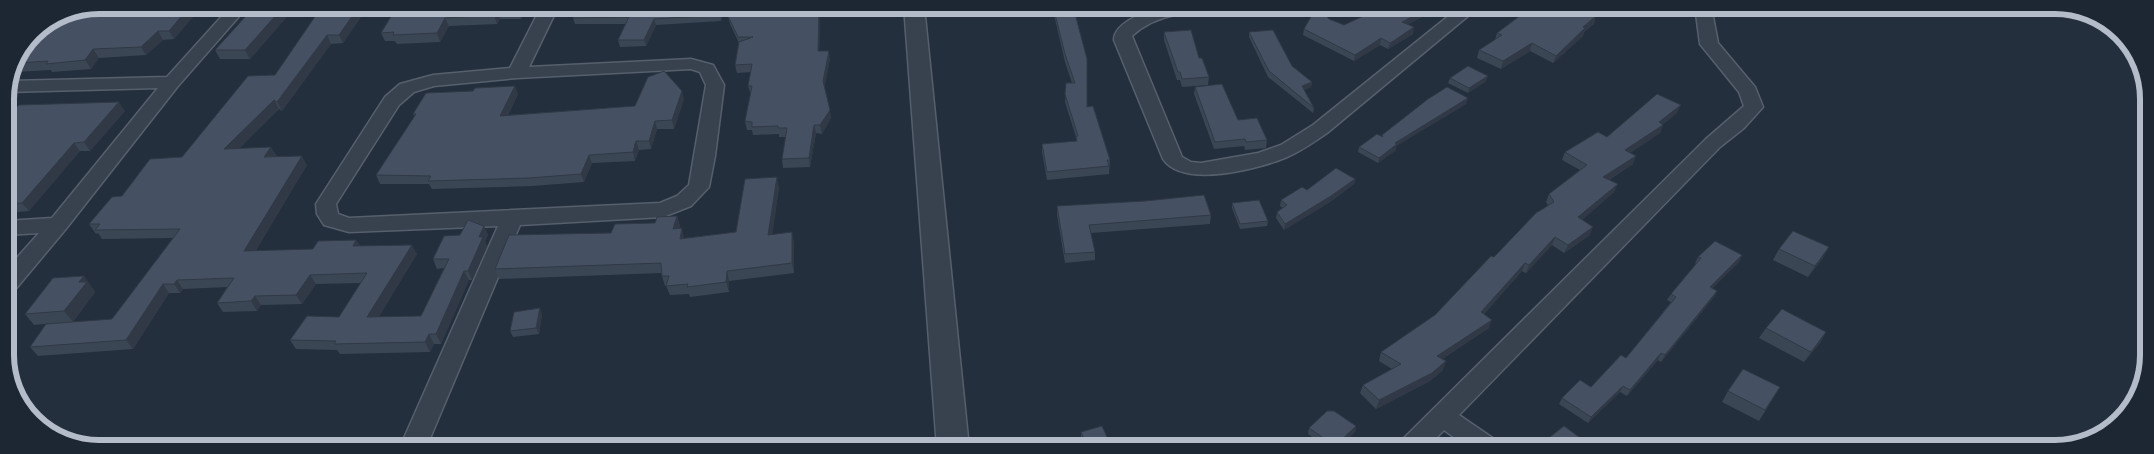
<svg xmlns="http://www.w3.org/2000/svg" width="2154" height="454" font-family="'PT Sans Narrow',sans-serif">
<rect width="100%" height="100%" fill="#242f3e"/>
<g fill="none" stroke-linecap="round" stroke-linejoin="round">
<defs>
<path id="minor" d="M232,5H249L178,86L65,230L14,291L6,293V270L39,233L6,235V221L52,218L158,88L6,92L11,81L167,77Z
M542,5H559L529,67L691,59L713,65L724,85L715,156L709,187L691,206L663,217L520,225L426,448L400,447L498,226L349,232L324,225L317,214L316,204L385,97L400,84L433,75L510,68ZM691,69L700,72L706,85L689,185L677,196L660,203L349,218L338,214L336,204L399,105L414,92L434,86L517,78Z
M1167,6H1251L1249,10L1243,11C1204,12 1162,8 1132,36L1182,157L1191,162L1201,163L1258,153L1281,145L1313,125L1461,6H1480L1327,133C1314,142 1301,151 1287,157C1259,169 1183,189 1163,159L1114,40C1114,21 1152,9 1167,6Z
M1695,6H1711L1718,43L1755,87L1763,107L1744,128L1720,147L1459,415L1497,441L1501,448H1469L1444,430L1426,448H1397L1401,441L1706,139L1744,106L1739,92L1700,44Z"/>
<path id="tertiary" d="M904,6H924L969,448H937Z"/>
</defs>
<use href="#minor" stroke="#565f6c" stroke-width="3"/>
<use href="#tertiary" stroke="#565f6c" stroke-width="3"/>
<use href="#minor" fill="#38414e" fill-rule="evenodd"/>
<use href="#tertiary" fill="#38414e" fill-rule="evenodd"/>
</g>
<path fill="#3b4654" d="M256,5H288L291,12L250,59H220L215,50Z
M323,5H369L343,43L331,44L282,111L279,109L239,148L277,156L307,165L255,251L313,249L356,240L360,246L417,254L378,317L421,316L444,268L437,269L433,259L460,235L484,226L488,235L485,241L487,246L472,280H469L441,344H434L430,352L340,354L337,350L296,349L290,340L339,317L361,283L316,284L302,304L261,305L257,311L223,312L217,303L227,287L183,289L180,293H169L133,349L38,356L30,347L54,323L34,325L25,314L84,276L95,292L73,322L112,319L173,238L102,239L98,233L96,234L89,224L122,196L182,157L275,75Z
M392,5H530L521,19H500L497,24L449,26L440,42L397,44L395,41H385L381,33L396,8Z
M579,5L723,6L721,21L656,25L646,46L620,47L618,40L626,24H575L573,18Z
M731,6H824L820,18L819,51L830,59L824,88L831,118L822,134L816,133L810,167L783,168L782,159L786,137H779V134L753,135L752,130H747L745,121L751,95L748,86L751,72L737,73L735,65L739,43L730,24L728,16Z
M1052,6H1073L1087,107L1110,160L1109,174L1047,180L1042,152V144L1076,141V137L1065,102L1066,83H1072L1065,62Z
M1385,6H1444L1408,24L1413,34L1388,49L1380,45L1354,61L1303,35L1304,29L1329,19L1344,25Z
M1527,6H1589L1584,11L1594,24L1584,32L1583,36L1553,63L1530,51L1501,69L1477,58L1479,50L1495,40L1497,33L1521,15L1522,11L1528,7Z
M198,11L174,39L163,40L146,55L99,58L91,69L52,72L51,70L15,72L33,32Z
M1164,32L1199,58L1209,77L1208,85L1182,87L1180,80H1177L1164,40Z
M1249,32L1312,82L1311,87L1304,90L1314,108L1313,113L1268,77L1249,37Z
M1450,78L1486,81L1468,93L1448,83Z
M1195,87L1238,120L1267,140L1266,148L1245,150L1244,146L1214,149L1194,94Z
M518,94L508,115L635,106L684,99L674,129H657L651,149L639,150L635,161L592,163L584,182L532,186L432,189L429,184H380L376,175L415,117L413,114Z
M1466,104L1396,146V150L1378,163L1358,152L1359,147L1382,136V135Z
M125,111L90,151H80L29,211L6,213L5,118Z
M1677,113L1663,124L1660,133L1630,153L1633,164L1609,180L1614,192L1582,220L1590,235L1564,253L1552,245L1526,273L1522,271L1484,314L1489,328L1442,359L1443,370L1430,381L1376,409L1360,393L1363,385L1392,369L1379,361L1381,352L1435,315L1494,257L1548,205L1546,202L1549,194L1580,170L1562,160L1565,152Z
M1355,179L1354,184L1330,202L1284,230L1276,218L1277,212L1283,208L1280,206L1281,200L1307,190Z
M779,187L772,234L794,242V273L729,281V292L690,297L689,294L670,295L666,286H665L661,273L499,279L495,269L611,233L655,223L677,216L680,226L679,228L684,238L736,232Z
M1232,203L1268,221L1267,226L1240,229L1232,208Z
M1057,206L1211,215L1210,224L1091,233L1095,252V260L1065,263L1057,215Z
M1779,249L1823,258L1808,277L1773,260Z
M1742,255L1739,262L1712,288L1717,291L1714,297L1661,362L1658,360L1627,396L1620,392L1588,423L1559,404L1562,398L1591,387L1626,358L1671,302L1667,300L1671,294L1696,264L1695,263L1698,257Z
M542,314L539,334L513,337L510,331Z
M1766,328L1826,332L1820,343L1804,362L1759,338Z
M1780,387L1759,421L1722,402L1728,391Z
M1356,426L1355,432L1338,448H1328L1308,434L1309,428Z
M1081,432L1112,448H1086L1081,438Z
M1541,444L1590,445L1589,448H1539Z"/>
<path fill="#303945" d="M191,5H194L198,11L174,39L169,31Z
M285,5H288L291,12L250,59L245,50Z
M360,5H369L343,43L339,35Z
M522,5H530L521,19L518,11Z
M721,6H723L721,21L720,15Z
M820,6H824L820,18L819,59L818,51L819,10Z
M1433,6H1444L1401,28L1402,22Z
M1583,6H1589L1577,17L1579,9Z
M497,10L500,19L497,24L494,15Z
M1596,16L1594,24L1584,32L1583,36L1553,63L1556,56L1583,27Z
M445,18L449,26L440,42L437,33Z
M654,19L656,25L646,46L644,40Z
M1414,27L1413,34L1388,49L1390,43Z
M158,31L163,40L146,55L141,47Z
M327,35L331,44L282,111L277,102Z
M1381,38L1380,45L1354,61L1355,55Z
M1532,43L1530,51L1501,69L1503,61Z
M93,49L99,58L91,69L85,60Z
M829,51L830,59L824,90L823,81Z
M1488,76L1486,81L1468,93L1469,88Z
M1312,82L1311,87L1301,91L1302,86Z
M515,86L518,94L503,124L500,116Z
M682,91L684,99L674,129L672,120Z
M1468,98L1466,104L1396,146V150L1378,163L1379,158L1395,143Z
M274,100L279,109L230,158L224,149Z
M119,102L125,111L90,151L84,142Z
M1681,105L1677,113L1660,127L1663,125L1660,133L1622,158L1625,150Z
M830,110L831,118L822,134L820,125Z
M655,121L657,129L651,149L649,141Z
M814,125L816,133L810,167L809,158Z
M636,141L639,150L635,161L633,152Z
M74,143L80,151L29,211L22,203Z
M271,147L277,156L264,157Z
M589,155L592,163L584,182L581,174Z
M302,156L307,165L250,261L244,251Z
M1636,156L1633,164L1600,185L1603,177Z
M777,177L779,187L771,245L768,235Z
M1355,179L1354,184L1330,202L1284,230L1285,224Z
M1618,184L1614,192L1575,226L1578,217Z
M677,216L680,226L676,239L673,229Z
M484,226L488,235L485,241L487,246L472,280L468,271L479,237Z
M1593,227L1590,235L1564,253L1568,245Z
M682,228L684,238L680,239Z
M792,232L794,242V273L792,263Z
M1555,237L1552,245L1526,273L1529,265Z
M356,240L362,249L353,246Z
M412,245L417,254L373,327L367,317Z
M1829,247L1823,258L1808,277L1815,266Z
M1742,255L1739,262L1707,294L1710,287Z
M1525,263L1522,271L1478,320L1481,312Z
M464,271L469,280L441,344L436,334Z
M727,271L729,281V292L726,282Z
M310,275L316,284L302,304L296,295Z
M84,276L95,292L73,322L64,311L79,282Z
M177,280L183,289L180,293L174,284Z
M163,284L169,293L133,349L126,340Z
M1717,291L1714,297L1661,362L1665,355Z
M255,296L261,305L257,311L251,301Z
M540,308L542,314L539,334L536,328Z
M1492,320L1489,328L1435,364L1437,356Z
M1826,332L1820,343L1804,362L1811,352Z
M429,334L434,344L430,352L425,342Z
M1661,353L1658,360L1627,396L1630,390Z
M1446,361L1443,370L1430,381L1376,409L1379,400Z
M1623,386L1620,392L1588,423L1591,417Z
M1356,426L1355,432L1338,448H1335V446Z"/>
<path fill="#455162" stroke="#303945" d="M99,5H191L169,31H158L141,47L93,49L85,60L46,64L48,61L19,63L33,32L63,12Z
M256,5H285L245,50H215Z
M323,5H360L339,35H327L277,102L274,100L224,149L271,147L264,157L302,156L244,251L313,249L318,241L356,240L353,246L412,245L367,317L421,316L449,259H433L444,236L460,235L468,220L484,226L479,237H483L468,271H464L436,334H429L425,342L334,344L336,341L290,340L307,316L339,317L367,273L310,275L296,295L255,296L251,301L217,303L234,278L177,280L174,284H163L126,340L30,347L46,324L112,319L180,229L95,230L100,224H89L112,197L122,196L150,159L182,157L248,76L275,75Z
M398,5H522L518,11L497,10L494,15L445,18L437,33L393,35L394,32L381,33Z
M579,5L721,6L720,15L654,19L644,40H618L629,17L573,18Z
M731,6H820L819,10L818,51H829L823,81L830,110L820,125H814L809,158L782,159L787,128H778V126L752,127V122L745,121L752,86H748L752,64L735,65L739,42L753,37H738L728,16Z
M1053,6H1073L1087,59V107L1093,106L1110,160H1107L1109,166L1047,172L1042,144L1077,141L1076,137L1078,136L1065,94L1066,83H1075L1065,54Z
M1385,6H1433L1402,22L1414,27L1395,40L1390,43L1381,38L1355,55L1304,29L1312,15L1323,12L1329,19L1344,25Z
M1529,6H1583L1579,9L1596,16L1583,27L1585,28L1556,56L1532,43L1503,61L1479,50L1502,35L1497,33L1525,12L1522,11Z
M1191,30L1199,58H1202L1209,77L1182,79L1180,72H1178L1164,32Z
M1273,30L1292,66L1312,82L1302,86L1314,108L1269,71L1249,32Z
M1468,66L1488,76L1469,88L1450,78Z
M664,71L682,91L672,120L655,121L649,141H636L633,152L589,155L581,174L529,178L428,181L431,176L376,175L416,114H413L426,93L473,91L475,88L515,86L500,116L635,106L648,77Z
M1222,84L1238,120L1257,118L1267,140L1246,142L1245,139L1215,142L1195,87Z
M1447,87L1468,98L1395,143L1397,144L1379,158L1359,147L1377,134L1383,137L1382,135L1428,99Z
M1657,94L1681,105L1659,122L1663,125L1625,150L1636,156L1603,177L1618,184L1578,217L1593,227L1568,245L1555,237L1529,265L1525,263L1481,312L1492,320L1437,356L1446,361L1432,373L1379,400L1363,385L1401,364L1381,352L1435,315L1491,256L1494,257L1536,213L1554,202L1549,194L1587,165L1565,152L1598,132L1607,137Z
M119,102L84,142L74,143L22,203L6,204L5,118L19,105Z
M1336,168L1355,179L1331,196L1285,224L1277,212L1287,205L1281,200L1302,187L1307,190Z
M777,177L768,235L792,232V263L727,271L726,282L687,287L688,284L666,286L669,276H662L661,263L495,269L509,235L611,233L615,224L655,223L657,217L677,216L673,229L682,228L680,239L736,232L745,179Z
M1204,195L1211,215L1089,225L1095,252L1065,254L1057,206L1145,201Z
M1259,200L1268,221L1240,224L1232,203Z
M1793,231L1829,247L1815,266L1779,249Z
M1715,241L1742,255L1710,287L1717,291L1665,355L1661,353L1630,390L1623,386L1591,417L1562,398L1580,380L1591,387L1621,355L1626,358L1676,297L1671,294L1701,258L1698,257Z
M84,276L79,282H87L64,311L25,314L53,278Z
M540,308L536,328L510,331L514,312Z
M1782,309L1826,332L1811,352L1766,328Z
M1743,369L1780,387L1765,410L1728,391Z
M1327,411H1334L1356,426L1335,446L1309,428Z
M1102,426L1112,448H1088L1081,432Z
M1564,426L1590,445L1586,448H1547L1541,444Z"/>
<path d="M0 0H2154V454H0ZM99 14H2055A85 85 0 0 1 2140 99V355A85 85 0 0 1 2055 440H99A85 85 0 0 1 14 355V99A85 85 0 0 1 99 14Z" fill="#1d2633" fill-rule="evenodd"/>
<path fill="none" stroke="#b4bcc9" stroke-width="6" d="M99 14H2055A85 85 0 0 1 2140 99V355A85 85 0 0 1 2055 440H99A85 85 0 0 1 14 355V99A85 85 0 0 1 99 14Z"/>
</svg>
